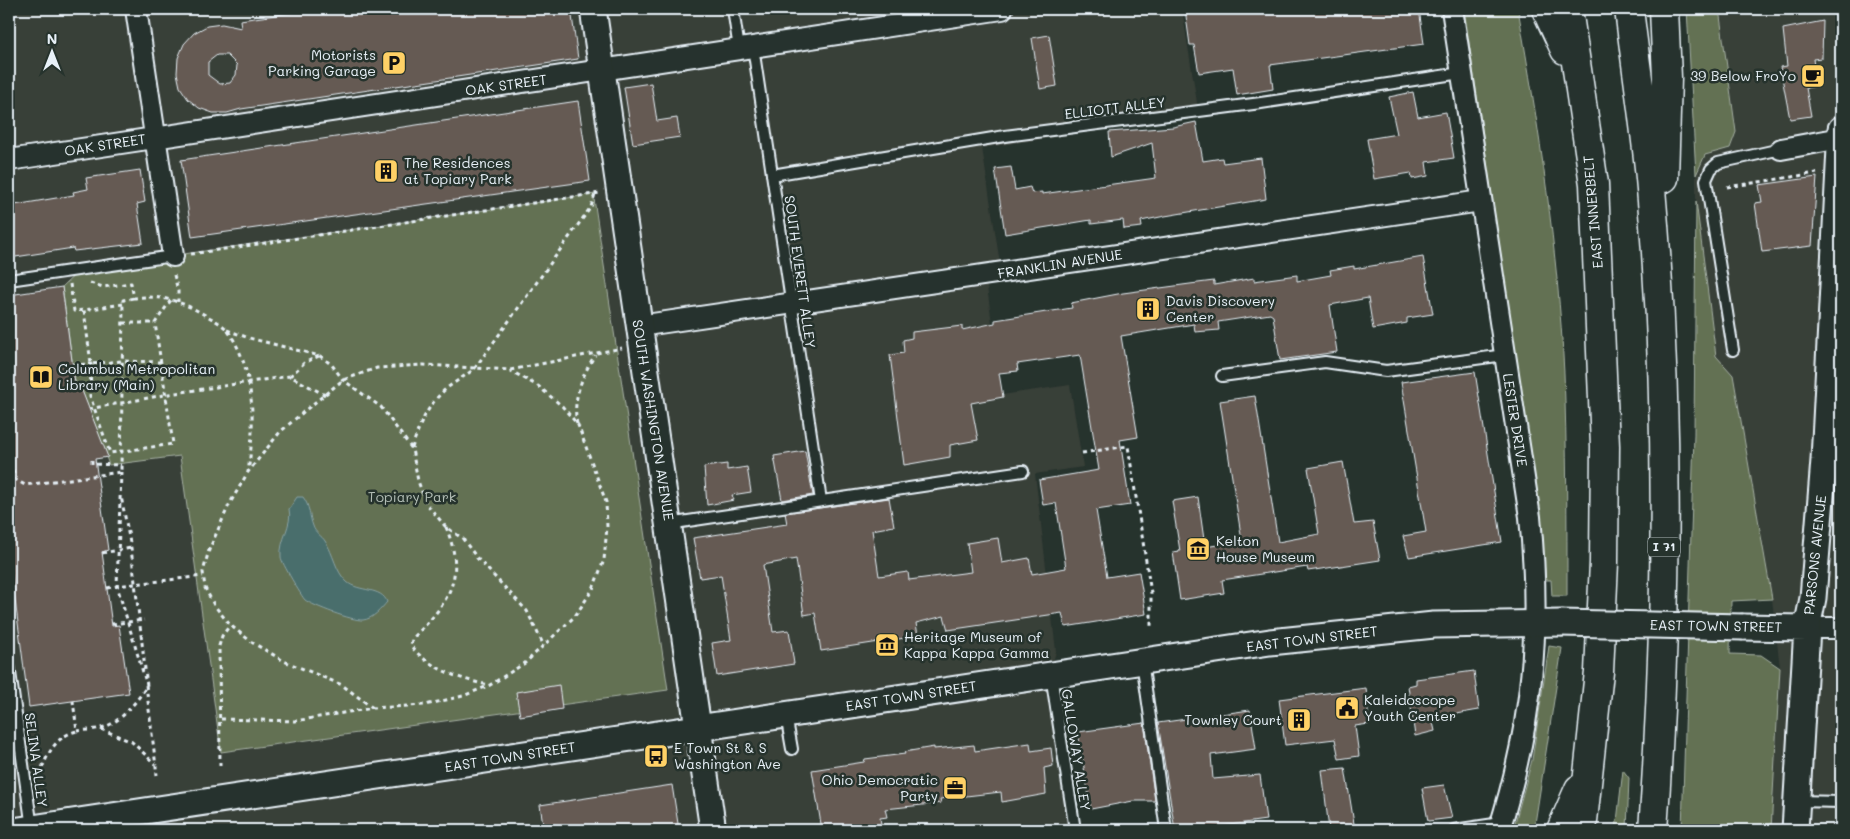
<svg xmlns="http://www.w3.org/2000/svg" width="1850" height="839" font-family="Mali,sans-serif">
<rect width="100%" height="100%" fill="#26332d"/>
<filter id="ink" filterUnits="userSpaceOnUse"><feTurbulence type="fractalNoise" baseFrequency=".02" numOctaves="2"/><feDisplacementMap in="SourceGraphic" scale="10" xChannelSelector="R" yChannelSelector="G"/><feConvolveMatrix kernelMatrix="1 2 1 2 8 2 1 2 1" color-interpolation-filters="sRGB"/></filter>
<g filter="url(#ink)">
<path fill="#393f38" d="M9,9H1182L1199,115L982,148L1001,270L985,273L1002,395L1070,385L1083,467L1035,474L1056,651L1050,674L1075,830H9Z
M1719,9H1841V830H1771L1780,668L1772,599L1733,376L1716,356L1696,201V175L1705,155L1730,148L1736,132Z"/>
<path fill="#637152" stroke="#a6b1a5" d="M1464,9H1518C1539,129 1558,251 1564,373C1567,447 1567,522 1567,596H1552L1551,580H1546L1536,490Z
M1687,9H1719L1736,132L1730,148L1705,155L1696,175Z
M595,194L594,199L668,690L221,752L180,456L109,465L81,388L76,390L62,287L81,269Z
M1696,201L1716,356L1733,375L1772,599L1731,601L1730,654L1761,655L1780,668L1771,830H1682L1694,434Z
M1549,646L1562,648L1534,830H1513L1532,760Z
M1623,770L1629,778L1627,830H1616Z"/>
<path fill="#496e6c" stroke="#89a2a4" d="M297,497H303C310,506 309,516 313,526C315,533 322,536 325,541C334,554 335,571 347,582C358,592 382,587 387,602C381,609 373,619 363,620C353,621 313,606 305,600C302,597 281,562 281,557C279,540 293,525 289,509Z"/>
<path fill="#655a52" stroke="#e8f1f8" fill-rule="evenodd" d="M320,9H571L578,59L241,109L227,113H213L199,108L188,99L180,87L177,73L178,58L184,44L194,33L207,26L222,24L241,28L240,20ZM217,55H227L237,65L236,75L230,83L220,84L208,75V62Z
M1185,9H1419L1424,44L1270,65L1273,89L1237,95L1233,68L1199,73L1194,45H1190Z
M1823,21L1822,58L1813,59L1817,86L1806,88L1811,116L1790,119L1780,67L1787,66L1783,29Z
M1049,35L1057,86L1040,89L1032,38Z
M651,83L657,121L677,118L680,137L633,144L624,87Z
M1413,92L1418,117L1446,112L1454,158L1426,162L1428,176L1412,179L1411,173L1374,179L1367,139L1397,134L1389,97Z
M578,101L590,181L192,237L181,160Z
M1196,122L1203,161L1222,158L1223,163L1261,158L1266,199L1165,216L1141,221L1142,227L1124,229L1123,220L1091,224V220L1005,234L995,169L1011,167L1015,190L1030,187L1032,193L1042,192V194L1156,178L1152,143L1111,157L1109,132L1173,127Z
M140,170L145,202L137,204L143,243L74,251L73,248L9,258V206L74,195L73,192L88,189L86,178Z
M1817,177L1812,246L1762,252L1755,203L1762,202L1759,185Z
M1423,257L1433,314L1407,318V323L1373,329L1368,298L1330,305L1337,352L1280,360L1273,316L1270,314L1218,322L1219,330L1195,332L1194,324L1121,336L1138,437L1120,440L1130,505L1096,510L1107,577L1139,572L1146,614L1065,627L1062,613L948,630L944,616L916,623L918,636L821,651L815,613L804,615L796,559L763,565L773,632L789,630L794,664L717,676L712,643L731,640L721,575L700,578L693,538L787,524L785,513L889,498L894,526L872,530L879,576L908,572L909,580L971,572L967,543L998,538L1002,563L1029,558L1032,574L1066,568L1056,503L1043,505L1039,480L1099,470L1080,355L1017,364L1018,371L999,373L1003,397L971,403L978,440L950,445V457L904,465L890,355L904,353L903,340L912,338V332L962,326V330L995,323V320L1072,308L1071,303L1123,293L1190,284L1214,281V285L1254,278V281L1297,275V281L1331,275L1330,270L1354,266V269Z
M62,287L76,390L81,388L108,457L95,459L108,550L102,552L112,626L119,625L129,693L29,707L9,554V295Z
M1475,372L1502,542L1409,557L1403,536L1426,532L1401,382Z
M1255,396L1278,542L1319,534L1308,468L1343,462L1354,524L1373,522L1380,560L1308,571L1307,567L1222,580L1224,593L1180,600L1173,552L1180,551L1172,501L1198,497L1205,547L1242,541L1220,401Z
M805,451L813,495L782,500L774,456Z
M727,464V470L747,467L751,492L732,495L734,500L707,505L704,467Z
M1474,671L1479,710L1432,718L1435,731L1415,736L1408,686L1416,684V679Z
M559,685L562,709L520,716L516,692Z
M1366,688L1369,724L1355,726L1359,756L1339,759L1335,739L1285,745L1279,699Z
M1250,710L1256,749L1211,755L1213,779L1260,775L1266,820L1193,830H1175L1158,723Z
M1144,723L1155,801H1133L1091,809L1078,732Z
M1030,743L1031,751L1051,748L1053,766L1044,768L1046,794L1002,802L1001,792L940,799L941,803L885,809L887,817L880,818L882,830H822L812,770L864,762L865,759L905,754L904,752L934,747V749L974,745L975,751Z
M1345,768L1355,830H1329L1322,770Z
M672,785L679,830H544L540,805Z
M1444,785L1452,818L1428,821L1422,788Z"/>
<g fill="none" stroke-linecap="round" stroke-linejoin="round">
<defs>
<path id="service" d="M733,9L739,49
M753,47L821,501
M772,175L1005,136L1261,103L1461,73
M9,280L173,256
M1733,350L1706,180L1711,169L1718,163L1781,149
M1222,376L1325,362L1386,371L1505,355
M1824,460H1841
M668,524L1023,471
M1142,661L1166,830
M9,665L32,828
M1051,675L1075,830
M786,715L792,749
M1797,801L1841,802
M1454,830L1501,823"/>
<path id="minor" d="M136,9L173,256
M1452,9L1530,517C1541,629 1533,722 1499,830
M1781,149L1841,138
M9,160L1002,9
M639,326L1481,201
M1807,628H1841"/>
<path id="tertiary" d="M593,9L713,830
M1743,627L1807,628
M19,830L1270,642L1434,625L1561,623
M1795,830L1807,628L1813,598L1824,460L1841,129"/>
<path id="motorway" d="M1546,9L1565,50
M1568,9L1594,184L1605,446L1604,562L1599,672L1582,830
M1629,9C1636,69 1646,129 1651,189C1670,402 1668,618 1653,830
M1664,178L1667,78L1664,9
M1561,830L1579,789"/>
</defs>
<use href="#service" stroke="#e8f1f8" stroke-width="14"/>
<use href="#minor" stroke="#e8f1f8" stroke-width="24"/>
<use href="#tertiary" stroke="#e8f1f8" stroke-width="29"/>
<use href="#motorway" stroke="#e8f1f8" stroke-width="31"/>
<path stroke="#e8f1f8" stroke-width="3" stroke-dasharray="4 4" stroke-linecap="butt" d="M1727,187L1817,173
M191,254L600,193
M174,275L178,291V302
M90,283L103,287L131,283L134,298C157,295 175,299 196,310C206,316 221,322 228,331C256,371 255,426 248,472
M70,284L74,311L84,310
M123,304L84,310L91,364L121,361L161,362
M123,323H155
M227,330L249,338L320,356L332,365L343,380L381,407L412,449L418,481L426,503L445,526L463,539L477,558L527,611L544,646
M319,356L304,363L290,376L325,395
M73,365L91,364L90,396L110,453L173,444L155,323L171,300
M89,409L169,394L290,376
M577,424C572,399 582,376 595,355
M412,448C419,425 428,404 447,388C456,381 466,376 475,368L591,207L595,194
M1082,453L1128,446L1151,593V626
M92,460V464L121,465
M13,470L16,480L25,485L121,472L123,300L134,298
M121,472L117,586L203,576
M446,527C467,579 448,603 412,639L411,646C428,668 463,681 490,685
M102,553L131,548
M107,588L117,586L145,679
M112,624L144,620
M146,685L157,775
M373,708L342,685L284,661L253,643L230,625L214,605L205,588L203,572L209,550L229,505L248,472L280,432L308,408L343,380L377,368L424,365L510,370L622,348
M221,719L295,721L373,708L425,705L463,696L490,685L525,663L575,616L593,589L604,560L607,527L606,502L578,425L562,406L538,386L511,371
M101,729L132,742L155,764
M77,731C85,730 94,730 101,728C122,722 135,703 147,686L131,548L121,496
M220,766L219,646L222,636L230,625
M39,775C48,754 54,737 77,731L73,701"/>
<use href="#service" stroke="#26332d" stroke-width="10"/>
<use href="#minor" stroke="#26332d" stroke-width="20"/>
<use href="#tertiary" stroke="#26332d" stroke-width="25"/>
<use href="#motorway" stroke="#26332d" stroke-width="28"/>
<defs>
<path id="tertiary-bridge" d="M1561,623L1743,627"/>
</defs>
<use href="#tertiary-bridge" stroke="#e8f1f8" stroke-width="29" stroke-linecap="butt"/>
<use href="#tertiary-bridge" stroke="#26332d" stroke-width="25"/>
</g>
</g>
<defs>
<symbol id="parking-square" viewBox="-11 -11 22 22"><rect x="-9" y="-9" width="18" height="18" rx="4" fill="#ffd166" stroke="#26332d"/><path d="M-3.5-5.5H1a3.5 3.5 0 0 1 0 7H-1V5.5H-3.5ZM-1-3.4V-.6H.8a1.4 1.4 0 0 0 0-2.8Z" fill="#111"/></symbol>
<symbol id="cafe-square" viewBox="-11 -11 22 22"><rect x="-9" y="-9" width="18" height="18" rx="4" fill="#ffd166" stroke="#26332d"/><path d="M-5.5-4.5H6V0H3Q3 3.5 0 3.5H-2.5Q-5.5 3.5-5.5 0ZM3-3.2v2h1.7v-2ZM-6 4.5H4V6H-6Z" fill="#111"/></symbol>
<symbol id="building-square" viewBox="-11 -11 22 22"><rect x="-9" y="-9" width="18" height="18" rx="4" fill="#ffd166" stroke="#26332d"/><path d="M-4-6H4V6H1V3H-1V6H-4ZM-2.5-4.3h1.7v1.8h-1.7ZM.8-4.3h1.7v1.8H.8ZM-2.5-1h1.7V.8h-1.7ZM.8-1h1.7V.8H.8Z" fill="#111"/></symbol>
<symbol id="library-square" viewBox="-11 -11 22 22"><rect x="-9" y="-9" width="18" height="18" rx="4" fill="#ffd166" stroke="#26332d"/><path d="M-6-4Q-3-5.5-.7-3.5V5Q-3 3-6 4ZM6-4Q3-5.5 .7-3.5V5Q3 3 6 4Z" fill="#111"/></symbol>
<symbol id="museum-square" viewBox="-11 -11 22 22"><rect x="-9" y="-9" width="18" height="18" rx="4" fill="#ffd166" stroke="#26332d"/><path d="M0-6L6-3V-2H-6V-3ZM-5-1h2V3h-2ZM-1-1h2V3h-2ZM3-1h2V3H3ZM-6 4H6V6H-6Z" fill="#111"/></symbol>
<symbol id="civic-square" viewBox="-11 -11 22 22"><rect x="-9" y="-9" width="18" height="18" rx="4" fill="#ffd166" stroke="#26332d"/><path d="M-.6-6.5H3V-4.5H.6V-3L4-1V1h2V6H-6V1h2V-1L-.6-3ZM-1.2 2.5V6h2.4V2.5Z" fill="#111"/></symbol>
<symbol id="bus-square" viewBox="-11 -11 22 22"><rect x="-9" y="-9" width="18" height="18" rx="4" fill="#ffd166" stroke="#26332d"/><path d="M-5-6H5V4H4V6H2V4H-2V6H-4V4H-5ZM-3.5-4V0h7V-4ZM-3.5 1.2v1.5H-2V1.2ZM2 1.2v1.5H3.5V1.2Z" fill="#111"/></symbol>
<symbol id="office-square" viewBox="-11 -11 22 22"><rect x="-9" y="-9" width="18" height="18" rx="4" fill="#ffd166" stroke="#26332d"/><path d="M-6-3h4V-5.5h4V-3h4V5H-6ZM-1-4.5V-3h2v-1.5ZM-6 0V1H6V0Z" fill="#111"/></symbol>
</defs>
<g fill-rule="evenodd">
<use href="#parking-square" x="380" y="49" width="28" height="28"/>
<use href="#cafe-square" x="1799" y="62" width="28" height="28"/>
<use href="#building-square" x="372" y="157" width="28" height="28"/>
<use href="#building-square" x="1134" y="295" width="28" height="28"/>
<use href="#library-square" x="27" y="363" width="28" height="28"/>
<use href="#museum-square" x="1184" y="535" width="28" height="28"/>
<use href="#museum-square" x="873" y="631" width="28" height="28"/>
<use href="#civic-square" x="1333" y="694" width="28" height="28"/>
<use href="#building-square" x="1285" y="706" width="28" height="28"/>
<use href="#bus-square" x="642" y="742" width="28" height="28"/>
<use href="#office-square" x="941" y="774" width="28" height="28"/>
</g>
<g text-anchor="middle" stroke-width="5" stroke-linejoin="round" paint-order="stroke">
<rect fill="#26332d" stroke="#aeb8bb" stroke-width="1" x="1648" y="537.5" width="32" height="19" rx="4"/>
<g font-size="12" font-weight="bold" fill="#e8f1f8">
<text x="1664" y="551">I 71</text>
</g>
<g font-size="14" fill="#e8f1f8" stroke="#26332d" text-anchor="start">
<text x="376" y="60" text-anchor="end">Motorists<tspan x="376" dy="16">Parking Garage</tspan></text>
<text x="1796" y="81" text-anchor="end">39 Below FroYo</text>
<text x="404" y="168">The Residences<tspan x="404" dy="16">at Topiary Park</tspan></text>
<text x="1166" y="306">Davis Discovery<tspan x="1166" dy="16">Center</tspan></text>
<text x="58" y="374">Columbus Metropolitan<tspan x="58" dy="16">Library (Main)</tspan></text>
<text x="1216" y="546">Kelton<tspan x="1216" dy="16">House Museum</tspan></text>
<text x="904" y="642">Heritage Museum of<tspan x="904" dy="16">Kappa Kappa Gamma</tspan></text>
<text x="1364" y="705">Kaleidoscope<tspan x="1364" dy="16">Youth Center</tspan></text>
<text x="1282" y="725" text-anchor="end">Townley Court</text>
<text x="674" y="753">E Town St &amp; S<tspan x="674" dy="16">Washington Ave</tspan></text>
<text x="938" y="785" text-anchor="end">Ohio Democratic<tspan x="938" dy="16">Party</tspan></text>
</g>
<g font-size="14" fill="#e8f1f8" stroke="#26332d">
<text transform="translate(506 85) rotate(-8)" y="5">OAK STREET</text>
<text transform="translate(1115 108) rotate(-7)" y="5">ELLIOTT ALLEY</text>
<text transform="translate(105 145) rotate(-9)" y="5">OAK STREET</text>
<text transform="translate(1593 212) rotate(-95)" y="5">EAST INNERBELT</text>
<text transform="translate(1060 264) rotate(-9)" y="5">FRANKLIN AVENUE</text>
<text transform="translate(800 272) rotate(82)" y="5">SOUTH EVERETT ALLEY</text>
<text transform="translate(653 420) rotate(81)" y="5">SOUTH WASHINGTON AVENUE</text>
<text transform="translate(1515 420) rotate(81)" y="5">LESTER DRIVE</text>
<text transform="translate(1815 555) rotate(-84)" y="5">PARSONS AVENUE</text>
<text transform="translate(1716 626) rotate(1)" y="5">EAST TOWN STREET</text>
<text transform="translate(1312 639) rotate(-7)" y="5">EAST TOWN STREET</text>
<text transform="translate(911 696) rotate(-9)" y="5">EAST TOWN STREET</text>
<text transform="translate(1076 750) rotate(81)" y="5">GALLOWAY ALLEY</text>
<text transform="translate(510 757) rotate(-9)" y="5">EAST TOWN STREET</text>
<text transform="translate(36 760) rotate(82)" y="5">SELINA ALLEY</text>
</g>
<g font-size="14" fill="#b3beb6" stroke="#26332d">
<text x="412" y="502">Topiary Park</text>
</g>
</g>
<rect width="1850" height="839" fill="none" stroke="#26332d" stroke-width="30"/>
<rect x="15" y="15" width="1820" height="809" fill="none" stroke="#e8f1f8" stroke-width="2" filter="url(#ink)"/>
<g transform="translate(52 52)" stroke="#26332d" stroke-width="4" paint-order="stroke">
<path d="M0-4L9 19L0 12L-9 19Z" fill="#e8f1f8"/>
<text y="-8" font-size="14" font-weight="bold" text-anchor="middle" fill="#e8f1f8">N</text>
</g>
</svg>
